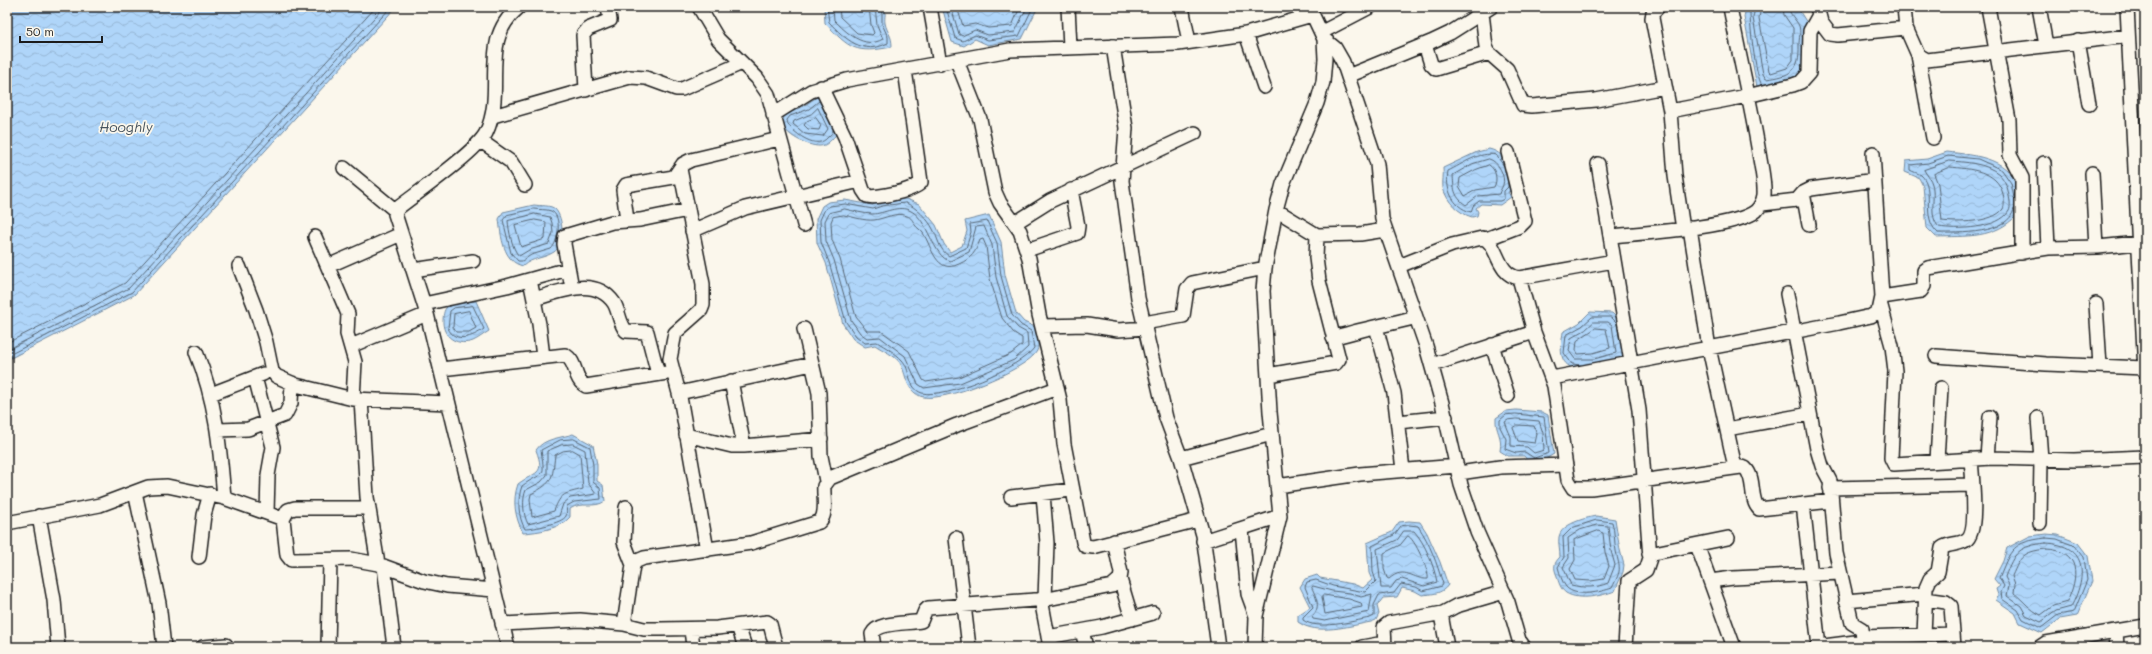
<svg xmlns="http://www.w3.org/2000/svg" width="2152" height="654" font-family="Mali,sans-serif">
<defs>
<pattern id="water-waves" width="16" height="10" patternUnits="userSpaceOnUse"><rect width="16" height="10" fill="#afd5f9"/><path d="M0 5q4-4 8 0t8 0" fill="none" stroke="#96b6d5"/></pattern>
</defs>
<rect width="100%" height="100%" fill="#fbf7ec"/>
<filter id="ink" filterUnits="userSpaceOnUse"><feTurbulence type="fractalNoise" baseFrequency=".025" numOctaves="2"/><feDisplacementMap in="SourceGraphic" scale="8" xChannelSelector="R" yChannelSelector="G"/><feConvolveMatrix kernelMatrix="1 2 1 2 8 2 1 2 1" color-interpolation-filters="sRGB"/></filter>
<g filter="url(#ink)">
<path fill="url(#water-waves)" stroke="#748ba1" d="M7,7H396L134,295L7,360Z
M824,7H883C887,13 884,16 885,23C887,33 892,34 892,47C855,54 850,49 825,23Z
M942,7H1038L1022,39L988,45L975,39L964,46L952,42Z
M1746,7H1797L1807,23L1808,64L1796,81L1762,89L1757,87L1744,17Z
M817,97L824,98L837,134C832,138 828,146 820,146C809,147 775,132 784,117C786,113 790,113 794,111C803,107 809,102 817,97Z
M1489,149C1510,154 1508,172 1512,191L1508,192L1511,197L1500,205L1481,204L1476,208L1478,212L1477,216L1472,217C1458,213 1447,202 1443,188C1442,182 1444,175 1443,168L1477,152Z
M1947,152C1975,155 2015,158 2018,194C2018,201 2017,208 2017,215C1995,239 1966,236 1936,237L1927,228L1923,186L1919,178L1905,172L1906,161L1927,159Z
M906,199L919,204L936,225L944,244L950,252L962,246L967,231L965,221L989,215L1001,242L1005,275L1016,313L1024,322L1035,327C1036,334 1040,344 1037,351C1027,370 939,405 920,396C905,389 907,375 900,363C896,356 882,350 875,345L865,347L853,339L843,324L826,263L817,243L816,219L822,206L828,202L845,200L872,205L881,202Z
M534,205C541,206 551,205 555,209C564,218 565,245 554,252C543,259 533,257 523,266C503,262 501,236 499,219L503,212Z
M476,301L489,331C484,334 478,339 473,341C459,346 444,339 443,323C443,319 443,312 446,308C452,301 468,302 476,301Z
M1590,312L1612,313L1620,321L1626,360L1576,369C1557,364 1561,347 1563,332L1579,323Z
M1516,410L1542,412L1548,415L1554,454L1542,461H1528L1524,456H1508L1500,451C1503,435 1495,432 1496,418L1506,411Z
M573,434L593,445L597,464V481L603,485L605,501C595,509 581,501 570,509V517C560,529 538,532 523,533C515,517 512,501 518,484C535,471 546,476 536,450C544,438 561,438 573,434Z
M1596,516L1615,519L1620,550L1624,565L1623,572L1615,591C1601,596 1579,601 1566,593C1561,590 1558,581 1557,576C1553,567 1554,563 1560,557C1560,551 1558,543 1559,537C1561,524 1585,518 1596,516Z
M1409,521L1420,522L1427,533L1440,562L1448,585C1442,594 1432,594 1422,595L1415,591L1402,588L1397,597L1383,598L1377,606L1379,614L1376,620L1371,622C1349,626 1317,636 1298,622V615L1310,607L1300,587L1305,579L1317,575L1320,578L1353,584L1363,588L1372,580L1369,573L1367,543L1392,532L1399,522Z
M2046,534L2058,535L2078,543L2088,556L2092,581L2077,616L2060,619L2042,633L2020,623L2015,613L1996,600L1998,595L1996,589L2000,586L1994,579L2003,561L2007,548L2030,536Z"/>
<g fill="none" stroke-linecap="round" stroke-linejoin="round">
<path stroke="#576674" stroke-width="1" d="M827,7L829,22C845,39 863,56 888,43V37L882,24V14L880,7
M833,7L834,20C846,32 864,50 883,39L877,25L875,7
M839,7L840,17L857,33L872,35L874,33L871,25L869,7
M946,7L955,38L963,41L975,35L988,40L1019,36L1033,7
M951,7L959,34L962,36L975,30L988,35L1015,32L1027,7
M957,7L963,26L975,24L988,28L1012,26L1020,7
M1750,7C1749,20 1755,76 1762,85
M1755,7L1753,18L1763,74L1766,79C1791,76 1800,71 1799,45C1799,39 1801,31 1799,26C1796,19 1789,15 1789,7
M1761,7L1759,18L1769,71L1771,73L1787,68L1793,60V28L1784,15L1783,7
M819,101L809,109L790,116L787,120L788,125C796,134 817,151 828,137C831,134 833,133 833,130
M818,108L828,129L823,136L805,134L793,124L794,121L811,114Z
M816,118L821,125L819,130L808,129L804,125L807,121Z
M1489,159C1498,161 1506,176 1503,185C1502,188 1500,190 1499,194L1478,196L1466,205C1453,196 1454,188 1453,175L1472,164Z
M1949,161C1965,162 1986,163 1999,174C2005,180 2008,188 2009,196C2010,201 2011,207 2009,211C1999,229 1956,230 1939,227C1928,216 1936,197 1932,184C1931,179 1926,174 1924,170Z
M1489,165C1496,169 1498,180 1494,187L1476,190L1465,196L1459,186L1460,178L1475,170Z
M1504,166L1496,155C1479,151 1463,164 1448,171C1445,188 1452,207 1471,212L1473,206L1479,201H1500L1504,199V191L1508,187V181
M1950,167C1970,169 1997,170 2003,194C2004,199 2005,205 2003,209C1993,223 1956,223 1942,221L1938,184L1934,174Z
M2014,198L2011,183L2002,170L1978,159L1948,156L1928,163L1910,165V170C1913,172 1918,173 1921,175C1936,188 1920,217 1938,233C1958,233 2009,235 2014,209
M906,203C916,207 928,219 933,229C938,238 939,250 949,256L966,248L971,232L970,224L987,221L997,243L1001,276L1012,315L1021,325L1031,331L1034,348C1021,367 945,399 922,393C907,388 911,369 902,360C896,353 885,347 877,342L865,343L856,336L846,322L829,262L821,242L820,220L825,209L830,206L845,204L873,209L882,206Z
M534,209C539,210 546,209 551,211C563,216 558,243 551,249L531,255L522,261H518L511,253L503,220L507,215Z
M845,209C854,211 864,214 872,214C884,214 898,204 911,211C928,219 933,257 950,261L969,252L976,227L984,226L992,245L996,277L1007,316L1018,328L1027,333L1028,347L1014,360L960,383L924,388L918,384L905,356L880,337L867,338L860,333L851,320L834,260L826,241L825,221L829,213Z
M535,214L550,217L552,223L553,233L549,244L529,250L519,256C512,249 509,231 508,221Z
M844,215C853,217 865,221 874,220C884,219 897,211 907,216C911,217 913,221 915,225C917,228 921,230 923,233C932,247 936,275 959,264C972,258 975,253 980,240L983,239L986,246L990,279L1002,318L1013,332L1022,338V345L1011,354L959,377L926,382L923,380L909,351L881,331H867L856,317L840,259L832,240L831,222L833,217Z
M535,220L546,222L545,239L521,247L515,225Z
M473,306L484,329C473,337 455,344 448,328L450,311L454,308Z
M469,311L476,328L469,332H456L453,327L454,314Z
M1594,322H1608L1612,325L1616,353L1594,359H1575L1569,351L1571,338L1585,330Z
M1596,328L1606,329L1610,348L1593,353L1578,354L1576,350L1577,341Z
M7,343L125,283L376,7
M7,350L129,288L384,7
M7,356L132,292L391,7
M1581,365L1572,364L1564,353L1566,335L1582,326L1592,317H1611L1617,323L1620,341
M1516,414L1544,417L1549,453L1534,458L1525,452L1516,453L1505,449L1506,439L1500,427V420L1506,415Z
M1517,419L1539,421L1543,433L1544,450L1534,453L1527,447L1511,446V437L1505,422L1508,420Z
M1517,425L1534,426L1537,434L1535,443L1518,441L1513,428Z
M574,439L590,447L593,465V482L600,488L601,499L574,502L567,506C566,509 567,514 566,516C563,523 533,529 525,529C518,517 517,499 522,486C543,470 546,482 541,450L560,440Z
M573,444L585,450L588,483L596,494L570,498L563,504L559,516L528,524C523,515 522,499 526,490L541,482L547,475V451L561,445Z
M573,450L580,454L583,489C565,494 561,492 554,511L532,517L530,499L531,494C554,482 552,479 555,455L563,451Z
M1597,520L1612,522C1615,532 1614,541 1616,551C1620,571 1622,568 1612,588C1601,592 1576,598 1566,587C1562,582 1560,574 1558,567L1564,557L1563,537L1572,528Z
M1409,525L1418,526C1430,543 1437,564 1443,584L1442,586L1423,591L1416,587L1401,584L1394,593L1379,595L1374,605V616L1370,618C1353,621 1317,631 1303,620V617L1313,607L1305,587L1307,582L1316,580L1333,586L1365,592L1376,581L1373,572L1372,546L1394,535L1401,526Z
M1597,525L1608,526L1611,551L1615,565L1608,583C1597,588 1583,588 1571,585L1563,567L1569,558L1568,538L1580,530Z
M1404,531H1414C1425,543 1434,566 1437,582L1424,586L1402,579L1396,581L1391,588H1381L1377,549L1397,540Z
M1598,531L1603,533L1605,552L1609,566L1604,579L1591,581L1575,580L1570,569L1575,560L1574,540Z
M1408,536C1414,537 1430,573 1428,579C1413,580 1405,565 1389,579L1387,578L1384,569V553L1400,545Z
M2046,538L2057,539L2075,546L2084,557L2087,580L2074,612L2058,615L2041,628L2023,619L2018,610L2002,599L2001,592L2004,586L1999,578C2011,549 2012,542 2046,538Z
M2046,543C2090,545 2086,578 2071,607L2056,611L2041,622L2026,615L2021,606L2007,596L2009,585L2005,577C2014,552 2019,546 2046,543Z
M2046,549C2081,550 2079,577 2067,602L2053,606L2041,615C2030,610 2024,601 2014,593L2015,584L2012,576C2021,556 2022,552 2046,549Z
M1313,586L1332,591L1350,593L1361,597L1372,594L1369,612L1325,621L1313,619L1312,617C1321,607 1317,599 1312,588Z
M1324,595L1349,599L1361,603L1362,607L1325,614L1322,597Z"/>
<defs>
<path id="minor" d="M699,7L718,39L757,78L768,94L804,225
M930,7L940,64
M1068,7L1070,47
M1182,7L1189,42
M1658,7L1653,12L1652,18L1670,111L1675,176L1683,229
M1817,7L1821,22L1830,34L1838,35L1906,28L1918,55L1927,60L2128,36
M1904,7L1906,28
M1988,7L2009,120L2010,155L2022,178V253
M2039,7L2046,45
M2127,7L2145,372
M1482,13L1486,47L1489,53L1507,69L1523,105L1532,106L1596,100L1665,87
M1322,32L1370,7
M1246,34L1264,87
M1324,39L1335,48L1343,62L1373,151L1377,164L1382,219L1426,346L1442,403L1461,485L1477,532L1508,602L1519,640L1524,647
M2078,41L2089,104
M1425,45L1431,64L1436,69L1489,53
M1113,46L1126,128L1122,181L1138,298L1166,418L1181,458L1203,535L1218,647
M1918,55L1933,138
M957,61L980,119L995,192L1000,203L1020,231L1029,258L1039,315L1060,400L1064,444L1083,542L1085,546L1093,547L1198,520
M1348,76L1431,42L1450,33L1491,7
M821,87L845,137L863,190L867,196C875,199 917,190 921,182L905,70
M586,90L583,35L588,29L610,20L608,7
M1670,111L1747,96L1793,85L1801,82L1809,73L1810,31L1819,15
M773,115L811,91L847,80L1010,50L1178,44L1246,34L1312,15
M493,116L630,77L646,78L676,89H682L742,63
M481,141L511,162L525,185
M2044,163L2048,248
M1598,164L1639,410L1650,558L1646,570L1629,581L1625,647
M344,168L396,211
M680,169L703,284V305L701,310L675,333L670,359L680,397L707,550
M2092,173L2096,247
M1803,193L1809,225
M1762,204L1797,200L1803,193L1811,189L1875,180
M1276,210L1317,235L1360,234L1385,230
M627,220L623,190L626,185L674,177L683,164L691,160L779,139
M1015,223L1050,201L1195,133
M1690,228L1709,348L1735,467
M692,231L745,208L860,181
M1610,236C1640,233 1735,228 1756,211C1760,207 1763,201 1764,195C1765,182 1761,166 1759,153C1751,104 1739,56 1730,7
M315,237L348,314L347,334L355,362L353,399
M1486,239L1520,226L1525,221L1508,152
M1027,250L1077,233L1078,226L1071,190
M239,266L256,310L266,342L272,371L276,376L296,385L353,399L448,403
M328,266L401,234
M1399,266L1452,245L1482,238C1499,242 1495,274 1519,278L1614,261
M413,270L473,261
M1519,278L1534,332L1554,386L1568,480L1573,488H1591L1741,467L1745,468C1756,478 1749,499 1759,509L1831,501
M530,280L539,324L543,357
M572,288L564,244L565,236L612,222L640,220L688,210
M1787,294L1817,449L1822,466L1830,481L1836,553L1852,623L1862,629L1864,647
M1882,297L1921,291L1924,286V271L1928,268L2048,248L2098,247L2138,243
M534,299C560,292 595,275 614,303C619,311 619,323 626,331L647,332L658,374
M424,304L507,286L568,269
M2096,304L2100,366
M1881,306L1892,346L1895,371L1891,458L1894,464L1992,458L2074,460L2145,457
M1144,323L1183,316L1187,289L1192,283L1265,268
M1042,326L1087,325L1118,330L1145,328
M1376,327L1394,393L1403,470
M804,329L819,393L821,456L826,481
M1333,338C1360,329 1388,325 1416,317
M1492,345L1508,396
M351,346L427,314
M196,352C216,401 220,446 224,498
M1936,356L2046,364L2145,368
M1432,365L1534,332
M441,369L565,355C578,362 573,380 586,386L673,372
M1268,375L1336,363L1339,359L1319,281L1316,258L1317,235
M255,377L273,447L268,475L267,513
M1552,378L1839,323L1871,316L1879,311L1882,297L1873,153
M731,381L744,446
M679,393L812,364
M211,394L263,374
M361,399L367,497L378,564
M2038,418L2041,459L2040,523
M1398,422L1446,417
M1727,429L1810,414
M218,430L248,429L285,415L291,403L292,383
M686,435L732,446H744L821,439
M1181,458L1272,434
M1987,458L1990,417
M1937,461L1941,388
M1459,473L1500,467L1566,465
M1277,486L1360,474L1457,466
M1830,488L1972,485
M135,492L159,603L164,647
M1043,494L1047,543L1045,599
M1011,497L1071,490
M1803,504L1819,647
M626,507L624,542L633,565
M39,516L54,600L58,647
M283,519L288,510L295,508H369
M7,523L100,505L148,487L167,486L224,498L283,519L287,555L291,560L351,559L378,564L424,581L447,586L494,590
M1242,529L1248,594L1256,616
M956,538L969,647
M1203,541L1280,516
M1697,545L1734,647
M1649,554L1728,538
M199,557L204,515L210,494
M384,566L394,647
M1120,579L1132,619
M1710,581L1733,578L1840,573
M1041,599L1050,647
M1925,599L1946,602L1951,606L1954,647
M1846,601L1925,594
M502,624L580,620L624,624L644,629H661L717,628L767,622L770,624L776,647
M624,624L633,565L637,561L644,558L751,543L819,522C828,515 823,496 824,486L830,478L957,425L1057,388
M738,626L745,647
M691,629L693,647
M1082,631L1086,647
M2116,631L2117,647
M1924,635L1926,588L1930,579L1938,572L1942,548C1949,543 1959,545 1966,540C1979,532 1972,475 1971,459
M1048,637L1102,627L1153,613
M1863,637L1953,634
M203,647L226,645
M328,647L330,560
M508,647L427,314L395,214L398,208C417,193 476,152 486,133C507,89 477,42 519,7
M874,647L872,634C878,621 909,624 921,621L925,611L928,608L1048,599L1112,586L1120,579L1121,573L1114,541
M1255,647L1256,616L1280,516L1270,412L1263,291L1265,268L1276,210L1283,184L1317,103L1323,82L1325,59L1324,39L1309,7
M1362,647L1384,643
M1385,647L1384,627L1389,623L1443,613
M1447,647L1442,620L1443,613L1456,606L1504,592
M1816,647L1863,641
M2040,647L2046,643L2145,626"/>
</defs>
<use href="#minor" stroke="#1c1c1c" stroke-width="16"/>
<use href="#minor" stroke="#fbf7ec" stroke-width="13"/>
</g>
</g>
<g text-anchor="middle" stroke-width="3.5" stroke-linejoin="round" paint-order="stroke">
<g font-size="14" font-style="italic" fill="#48545e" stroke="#fbf7ec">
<text x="126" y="132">Hooghly</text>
</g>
</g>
<rect width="2152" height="654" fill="none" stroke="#fbf7ec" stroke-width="24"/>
<rect x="12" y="12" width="2128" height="630" fill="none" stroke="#1c1c1c" stroke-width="1.5" filter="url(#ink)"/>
<path d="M20 36v6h82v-6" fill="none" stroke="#1c1c1c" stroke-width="2"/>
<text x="26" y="36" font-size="12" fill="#1c1c1c" stroke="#fbf7ec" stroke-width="3" paint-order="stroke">50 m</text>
</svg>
